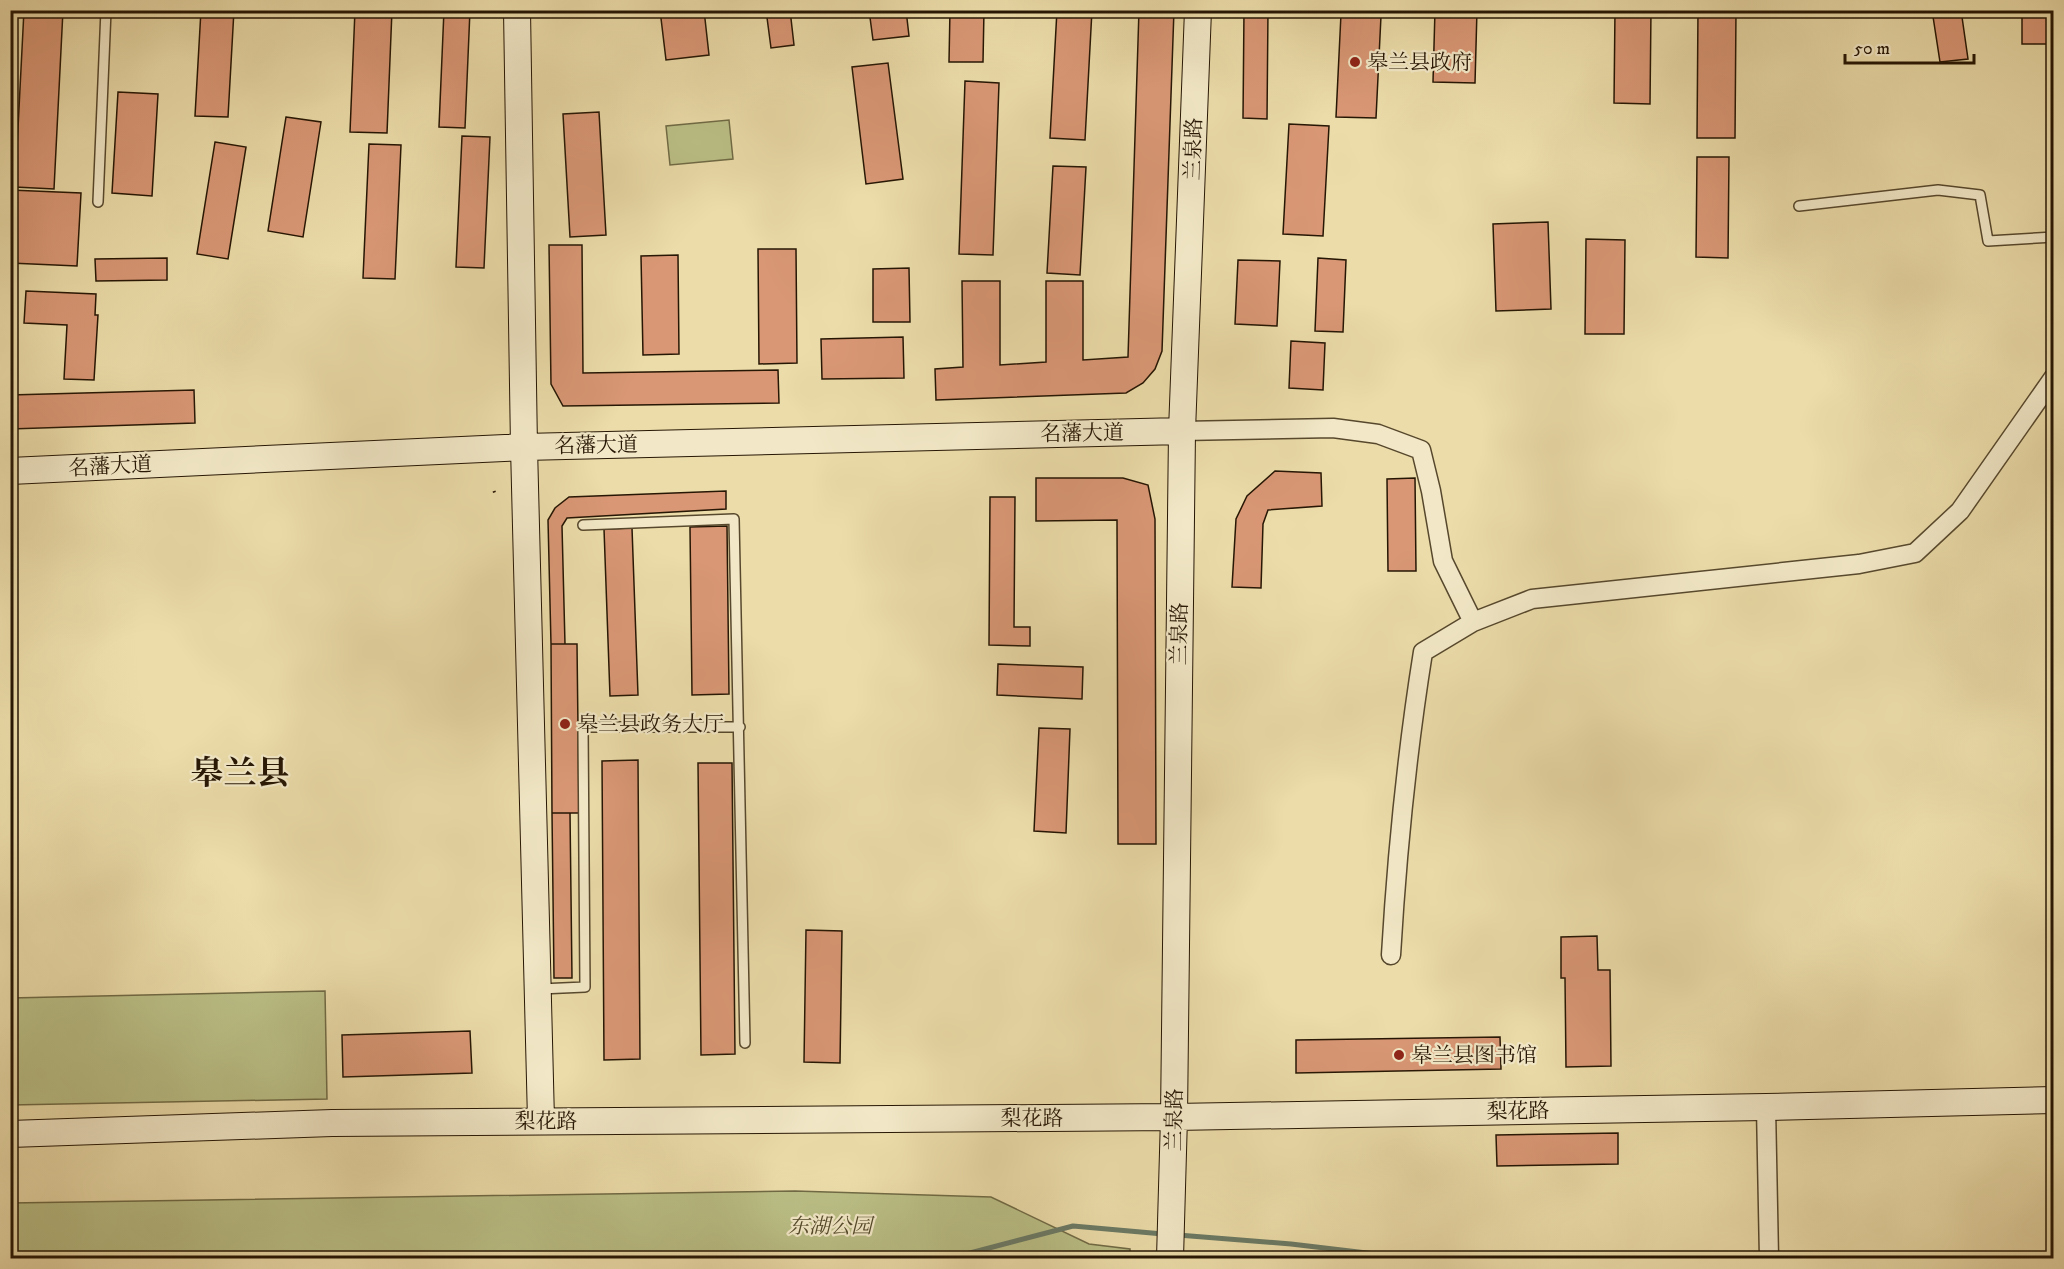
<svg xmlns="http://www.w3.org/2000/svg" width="2064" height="1269" font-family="'IM FELL DW Pica','Noto Serif SC',serif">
<rect width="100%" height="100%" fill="#ebdca9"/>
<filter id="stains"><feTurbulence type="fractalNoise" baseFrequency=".00333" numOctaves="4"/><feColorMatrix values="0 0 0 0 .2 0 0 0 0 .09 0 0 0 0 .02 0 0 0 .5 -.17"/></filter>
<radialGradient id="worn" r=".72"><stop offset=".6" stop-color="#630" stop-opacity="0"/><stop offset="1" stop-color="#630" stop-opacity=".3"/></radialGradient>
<path fill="#babf86" stroke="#706a45" stroke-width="1.5" d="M729,120L733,159L670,165L666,126Z
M325,991L327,1099L11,1105V998Z
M795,1191L991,1197L1089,1244L1130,1249V1258H11V1203Z"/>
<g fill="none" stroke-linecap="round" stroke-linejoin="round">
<path stroke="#6b7a65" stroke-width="5" d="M1178,1235L1291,1244L1409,1258
M951,1258L1073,1226L1163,1234"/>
</g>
<path fill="#d99775" stroke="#261604" stroke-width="1.5" d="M24,10H63L54,189L15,187Z
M201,10H234L228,117L195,116Z
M355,10H392L387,133L350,132Z
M444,10H470L465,128L439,127Z
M660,10H704L709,55L666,60Z
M766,10H790L794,45L771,48Z
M869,10H906L909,36L873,40Z
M950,10H984L983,62H949Z
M1057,10H1092L1085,140L1050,138Z
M1139,10H1174L1162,351L1155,369L1143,383L1126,393L936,400L935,369L963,367L962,281H1000V365L1046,362V281H1083V360L1128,357Z
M1244,10H1268L1267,119L1243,118Z
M1435,10H1477L1475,83L1433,82Z
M1615,10H1651L1650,104L1614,103Z
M1698,10H1736L1735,138H1697Z
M1894,10H1912L1911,17H1894Z
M1932,10H1961L1968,59L1940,62Z
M2022,10H2054V44H2022Z
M1341,14L1381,16L1376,118L1336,117Z
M888,63L903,179L866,184L852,67Z
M965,81L999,83L993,255L959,254Z
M118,92L158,94L152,196L112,193Z
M599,112L606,235L570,237L563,114Z
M286,117L321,122L303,237L268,231Z
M1289,124L1329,126L1323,236L1283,234Z
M462,136L490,137L484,268L456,267Z
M215,142L246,147L228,259L197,254Z
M369,144L401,145L395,279L363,278Z
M1697,157H1729L1728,258L1696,257Z
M1053,166L1086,167L1080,275L1047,273Z
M10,190L81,193L77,266L10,263Z
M1548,222L1551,309L1496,311L1493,224Z
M1586,239L1625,240L1624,334H1585Z
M549,245H582L583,373L778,370L779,403L563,406L551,384Z
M758,249H796L797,363L759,364Z
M678,255L679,354L643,355L641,256Z
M167,258V280L96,281L95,259Z
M1318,258L1346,260L1343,332L1315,331Z
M1238,260L1280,261L1277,326L1235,324Z
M909,268L910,322H873V269Z
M26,291L96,294L95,315H98L94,380L64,379L67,325L24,323Z
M903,337L904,378L822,379L821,339Z
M1291,341L1325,343L1323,390L1289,388Z
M194,390L195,423L10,429V395Z
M1275,471L1321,473L1322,506L1268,510L1263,524L1261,588L1232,587L1236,519L1247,496Z
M1036,478H1123L1148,485L1155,519L1156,844H1118L1117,520L1036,521Z
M1415,478L1416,571H1388L1387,479Z
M726,491V509L567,518L562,526L565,644H551L548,520L555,508L569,497Z
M990,497H1015L1014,627H1030V646L989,645Z
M727,526L729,694L692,695L690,527Z
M632,528L638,695L610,696L604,529Z
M551,644H577L579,813H552Z
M998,664L1083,667L1082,699L997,695Z
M1039,728L1070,729L1066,833L1034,831Z
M638,760L640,1059L604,1060L602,761Z
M698,763H732L735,1054L701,1055Z
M552,813H570L572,978H554Z
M806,930L842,931L840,1063L804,1062Z
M1597,936L1598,970H1610L1611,1066L1566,1067L1565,978H1561V937Z
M470,1031L472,1073L343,1077L342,1035Z
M1500,1037L1501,1069L1296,1073V1040Z
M1618,1133V1164L1497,1166L1496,1135Z"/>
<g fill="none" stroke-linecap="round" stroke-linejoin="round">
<defs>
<path id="lane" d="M98,202L106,10
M1799,206L1938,190L1980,195L1988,241L2054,237
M583,525L734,519L745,1043
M540,989L585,987L583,727H740"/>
<path id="street" d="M1182,431L1333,428L1378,434L1421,450L1431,491L1443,561L1473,622
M1391,955C1397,853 1407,752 1423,652L1473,622L1532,599L1859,564L1915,553L1960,511L2054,377
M1766,1107L1769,1258"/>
<path id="secondary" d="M517,10L524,447L541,1120
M10,471L524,447L1182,431
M10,1134L332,1123L1174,1117L1766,1107L2054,1100
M1170,1258L1174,1117L1182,431L1198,10"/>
</defs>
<use href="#lane" stroke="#57482d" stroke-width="12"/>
<use href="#street" stroke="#57482d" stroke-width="21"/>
<use href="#secondary" stroke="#261604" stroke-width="28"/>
<path stroke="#261604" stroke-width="3" stroke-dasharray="1.5 3" stroke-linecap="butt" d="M494,491L495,494"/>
<use href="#lane" stroke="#f2e8c7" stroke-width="9"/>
<use href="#street" stroke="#f2e8c7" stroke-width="18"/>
<use href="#secondary" stroke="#f2e8c7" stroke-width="26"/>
</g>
<g fill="#8f2418" stroke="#f2e8c7" stroke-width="2">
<circle cx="1355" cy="62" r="6"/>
<circle cx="565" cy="724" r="6"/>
<circle cx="1399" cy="1055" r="6"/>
</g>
<g text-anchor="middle" stroke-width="4.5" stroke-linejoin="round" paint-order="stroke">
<g font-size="21" fill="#261604" stroke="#f2e8c7" text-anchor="start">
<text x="1367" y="69">皋兰县政府</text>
<text x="577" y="731">皋兰县政务大厅</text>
<text x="1411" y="1062">皋兰县图书馆</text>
</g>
<g font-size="21" fill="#261604" stroke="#f2e8c7">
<text transform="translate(1193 149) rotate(-88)" y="7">兰泉路</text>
<text transform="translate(1082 433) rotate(-1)" y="7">名藩大道</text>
<text transform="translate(596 445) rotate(-1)" y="7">名藩大道</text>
<text transform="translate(110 466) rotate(-3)" y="7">名藩大道</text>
<text transform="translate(1179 634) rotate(-89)" y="7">兰泉路</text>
<text transform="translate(1518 1111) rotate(-1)" y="7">梨花路</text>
<text x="1032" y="1125">梨花路</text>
<text transform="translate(1174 1120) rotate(-89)" y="7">兰泉路</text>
<text x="546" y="1128">梨花路</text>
</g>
<g font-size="21" font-style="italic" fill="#52492b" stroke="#f2e8c7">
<text x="830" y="1233">东湖公园</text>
</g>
<g font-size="33" font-weight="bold" fill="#261604" stroke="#f2e8c7">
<text x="240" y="784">皋兰县</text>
</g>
</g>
<rect width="2064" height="1269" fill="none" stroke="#ebdca9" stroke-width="36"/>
<rect x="12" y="12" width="2040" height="1245" fill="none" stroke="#261604" stroke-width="3"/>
<rect x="18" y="18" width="2028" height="1233" fill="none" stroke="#261604" stroke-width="1.5"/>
<path d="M1845 54v9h129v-9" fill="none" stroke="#261604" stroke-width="3"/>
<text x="1854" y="54" font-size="18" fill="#261604" stroke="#f2e8c7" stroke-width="4.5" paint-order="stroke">50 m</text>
<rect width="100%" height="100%" filter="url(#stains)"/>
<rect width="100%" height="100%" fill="url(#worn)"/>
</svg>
